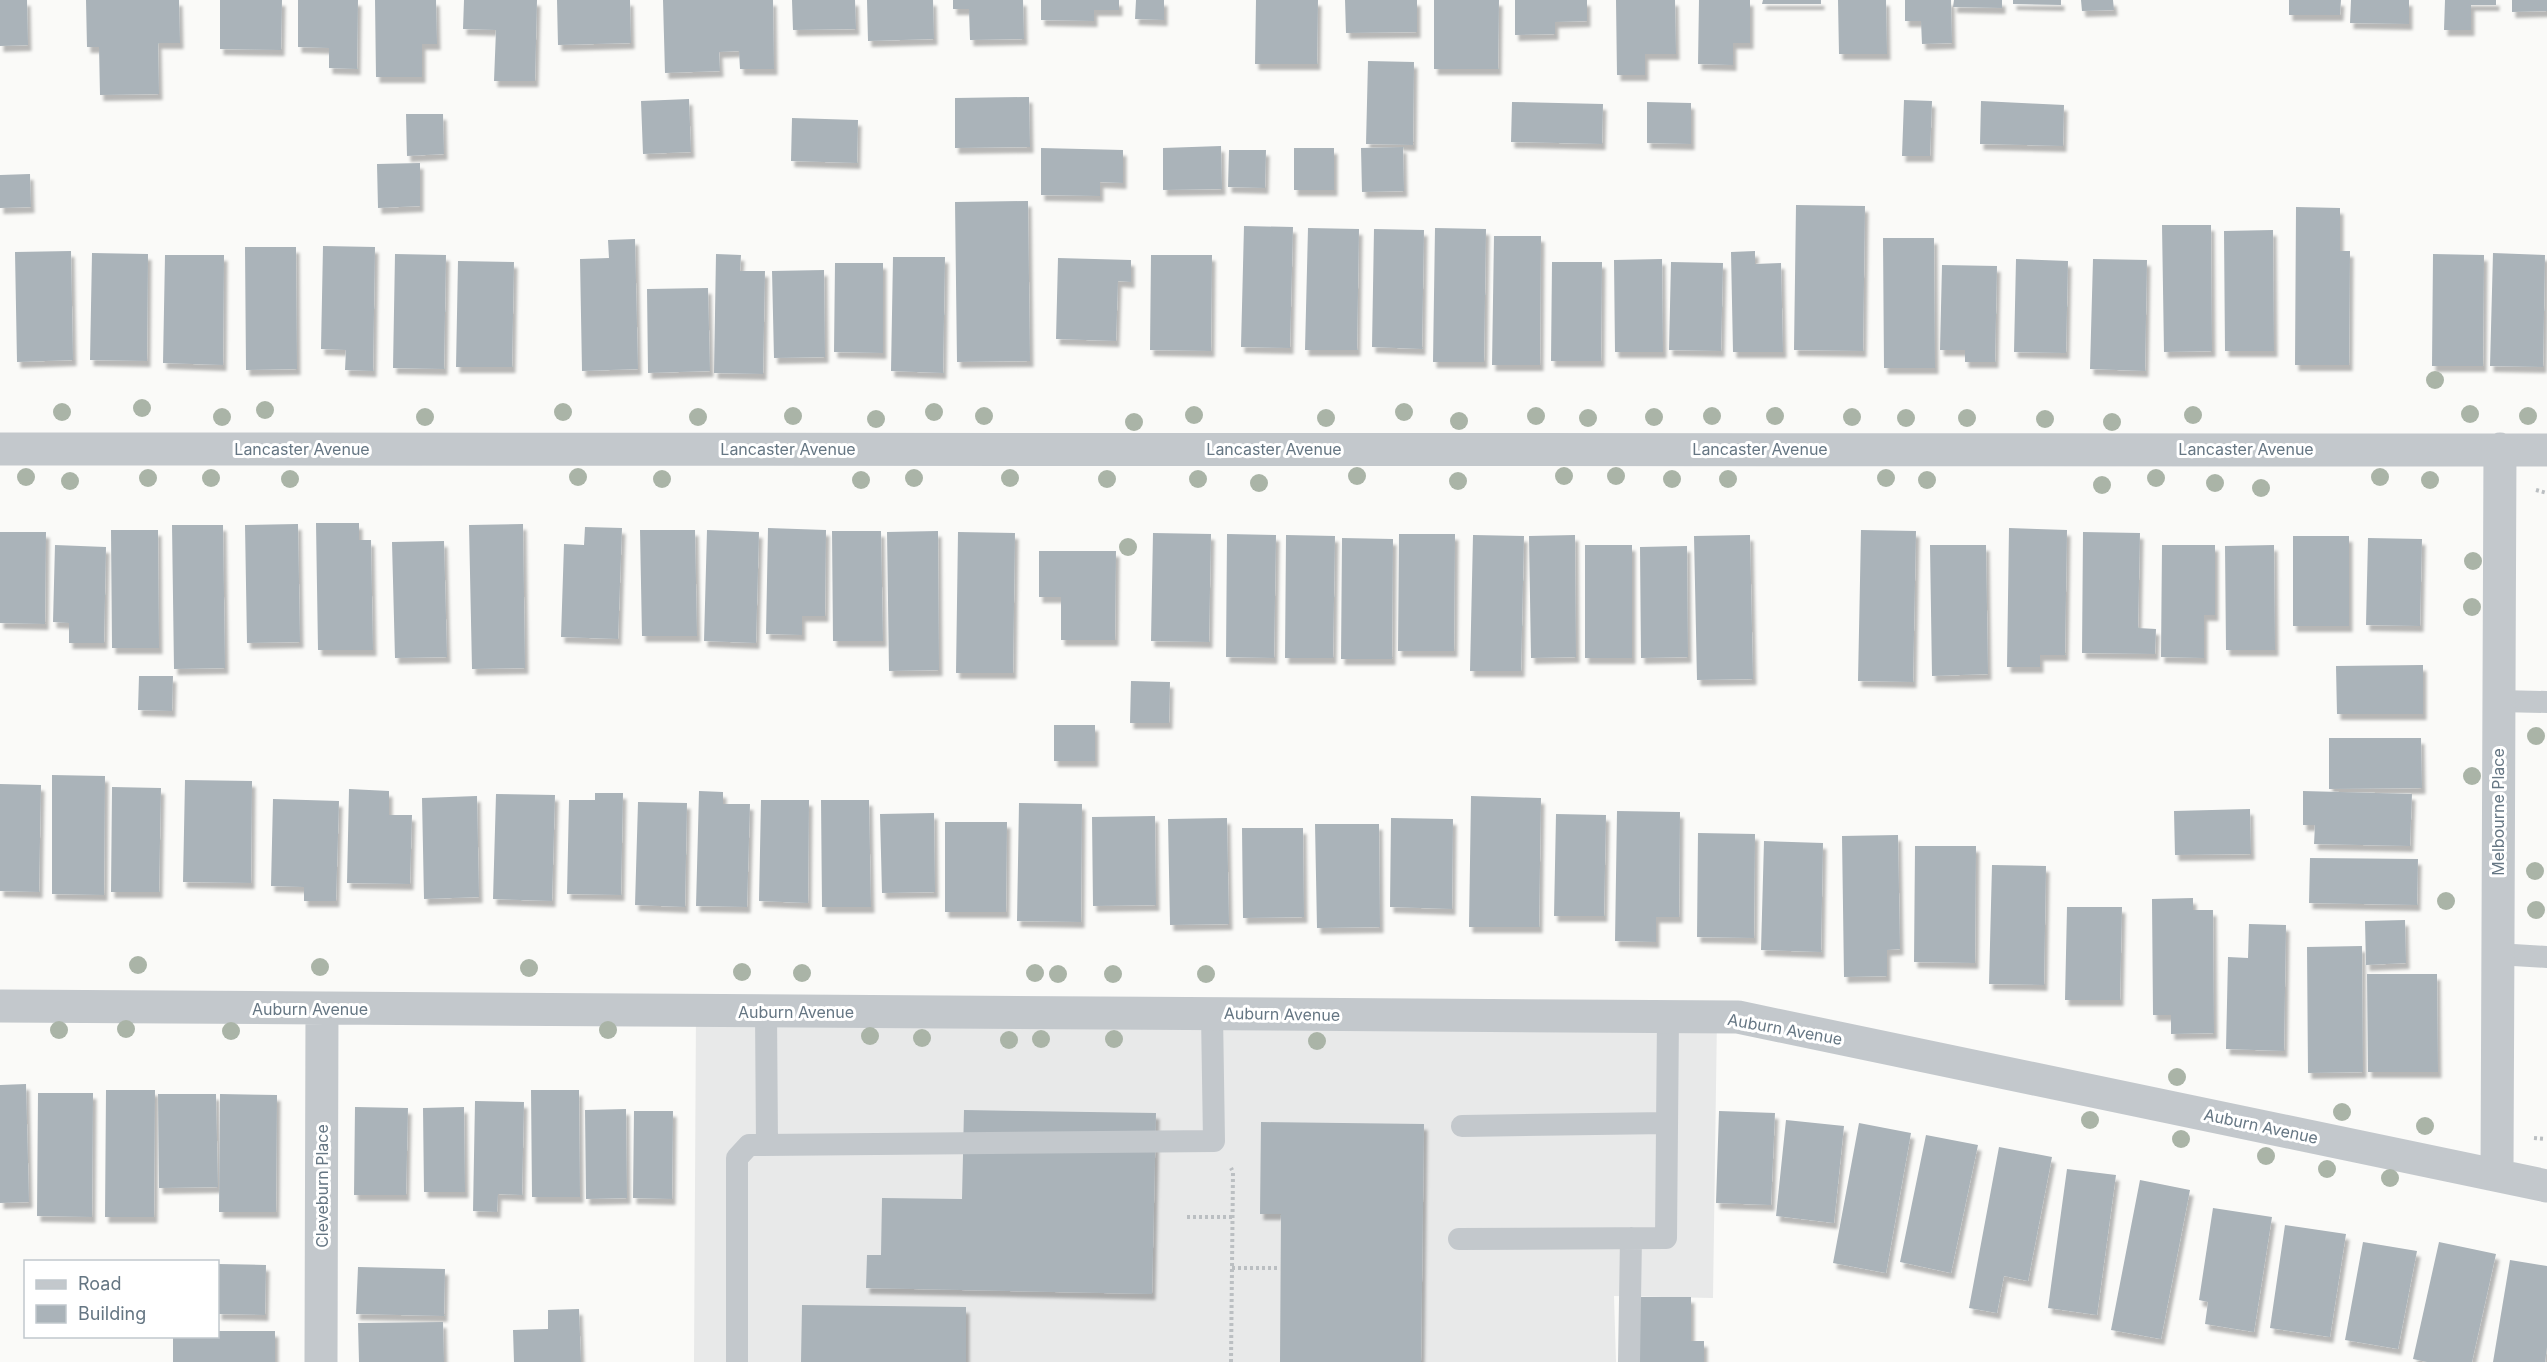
<svg xmlns="http://www.w3.org/2000/svg" width="2547" height="1362" font-family="Inter,sans-serif">
<defs>
<filter id="shadow"><feDropShadow dx="3.5" dy="6" stdDeviation="1.5" flood-color="#0004"/></filter>
</defs>
<rect width="100%" height="100%" fill="#fafaf8"/>
<path fill="#e8e9e9" d="M696,1011L1717,1017L1713,1298L1614,1296L1616,1362H694Z"/>
<path fill="#aab3b9" filter="url(#shadow)" d="M0,0H27L28,45L0,46Z
M86,0H179L180,43H158L159,94L100,95L99,47H87Z
M220,0H282L281,50L220,49Z
M298,0H358L357,69L329,68V48L298,47Z
M375,0H436L437,44H422V77H376Z
M464,0H537L535,81H494L496,30L463,29Z
M557,0H630L631,43L558,45Z
M663,0H773L774,69H740L739,51L719,52L720,71L665,73Z
M792,0H855L856,29L793,30Z
M867,0H933L934,39L868,41Z
M953,0H1023L1024,39L970,40L969,9H953Z
M1041,0H1119V10H1094V21L1041,20Z
M1136,0H1164V20L1135,19Z
M1256,0H1318L1317,64H1255Z
M1345,0H1417V32L1346,33Z
M1434,0H1499L1498,69H1434Z
M1515,0H1587V21L1555,22V34L1515,35Z
M1616,0H1675L1676,54H1645V75H1617Z
M1699,0H1750V43H1733V65L1698,64Z
M1763,0H1821V4H1762Z
M1838,0H1886L1887,54H1839Z
M1905,0H1951L1952,43L1922,44L1921,21H1905Z
M1954,0H2002V8L1953,7Z
M2013,0H2061V5L2013,4Z
M2081,0H2113L2114,10L2082,11Z
M2289,0H2341L2340,15H2289Z
M2351,0H2409V24L2350,23Z
M2445,0H2496V5H2471V30H2444Z
M2512,0H2547V11L2512,12Z
M1368,61L1414,62L1413,145L1366,144Z
M1029,97L1030,147L955,148V98Z
M689,99L691,152L643,154L641,101Z
M1904,100L1932,101L1930,156H1902Z
M1981,101L2064,105L2063,146L1980,144Z
M1512,102L1603,104L1602,144L1511,142Z
M1647,102L1691,103V144L1647,143Z
M406,114H443L444,154L407,156Z
M792,118L858,120L857,163L791,161Z
M1221,146L1222,189L1163,190V148Z
M1403,147L1404,191L1362,192L1361,148Z
M1041,148L1123,150V183L1100,182V196L1041,195Z
M1294,148H1334V190H1294Z
M1229,150H1266L1265,188L1228,187Z
M420,163V206L378,208L377,164Z
M30,174L31,207L0,208V175Z
M1028,201L1030,361L957,362L955,202Z
M1796,205L1865,206L1863,351L1794,350Z
M2296,207L2340,208V251H2350L2349,365H2295Z
M2162,225H2211L2212,351L2164,352Z
M1244,226L1293,227L1290,348L1241,347Z
M1308,228L1359,229L1357,350H1305Z
M1435,228L1486,229L1484,362H1433Z
M1374,229L1424,230L1422,349L1372,347Z
M2273,230L2274,351H2225L2224,231Z
M1494,236H1541L1540,365H1492Z
M1883,238H1934L1935,368H1884Z
M635,239L638,369L582,371L580,259L609,258L608,240Z
M323,246L375,247L373,371L345,370L346,350L321,349Z
M245,247H296L297,369L246,370Z
M71,251L73,360L17,362L15,252Z
M1755,251V264L1781,263L1783,352H1733L1731,252Z
M92,253L148,254L147,361L90,360Z
M2493,253L2545,255L2543,367L2490,366Z
M395,254L446,255L444,369L393,368Z
M716,254L741,255L740,271H765L763,374L714,373Z
M2433,254L2484,255L2483,366H2432Z
M165,255H224L223,365L163,363Z
M1151,255H1212L1211,351L1150,350Z
M893,257H945L943,373L891,371Z
M1058,258L1131,260V282L1118,281L1116,341L1056,339Z
M1662,259L1663,352H1615L1614,260Z
M2016,259L2068,261L2066,353L2014,352Z
M2093,259L2147,260L2145,371L2090,369Z
M458,261L514,262L512,367H456Z
M1552,262H1602L1601,361H1551Z
M1671,262L1723,263L1721,351L1669,350Z
M835,263H883V353L834,352Z
M1942,265L1997,266L1995,362H1965V350H1940Z
M824,270L825,357L774,358L772,271Z
M708,288L710,371L648,373L647,289Z
M316,523H359V540H371L373,650H318Z
M298,524L300,642L247,643L245,525Z
M523,524L525,668L472,669L469,525Z
M172,525H223L225,668L174,669Z
M585,527L622,528L618,639L561,637L564,544L584,545Z
M768,528L826,530L825,616H802V635L766,634Z
M2009,528L2067,530L2065,655H2040V667H2007Z
M111,530H158L159,648H112Z
M640,530H695L697,636H642Z
M707,530L759,532L756,643L704,641Z
M1861,530L1916,531L1913,682L1858,681Z
M832,531H881L883,641H833Z
M938,531L939,670L889,671L887,532Z
M0,532H46L45,624L0,623Z
M958,532L1015,533L1013,673H956Z
M2083,532L2140,533L2138,628L2156,629L2155,654L2082,653Z
M1153,533L1211,534L1209,642L1151,641Z
M1227,534L1276,535L1274,658L1226,657Z
M1399,534H1455L1454,651H1398Z
M1286,535L1335,536L1333,658H1285Z
M1473,535L1524,536L1521,671H1470Z
M1575,535L1576,657L1531,658L1529,536Z
M1750,535L1753,679L1697,680L1694,536Z
M2293,536H2349V626H2293Z
M1342,538L1393,539L1392,659H1341Z
M2368,538L2422,539L2420,626L2366,625Z
M444,541L447,657L395,658L392,542Z
M55,545L106,547L104,643H69V623L53,622Z
M1585,545H1632V658H1585Z
M1930,545H1986L1988,674L1932,676Z
M2162,545H2215V615H2204V658L2161,657Z
M2274,545L2275,650H2226L2225,546Z
M1687,546L1688,657L1641,658L1640,547Z
M1039,551H1116L1115,640H1061V597H1039Z
M2423,665V714H2337L2336,666Z
M139,676H173L172,711L138,710Z
M1131,681L1170,682L1169,723H1130Z
M1054,725H1095V761H1054Z
M2329,738H2421L2422,788L2329,789Z
M52,775L105,776L104,895L52,894Z
M185,780L252,781L251,883L183,882Z
M0,784L41,785L39,892L0,891Z
M112,787L161,788L159,892H111Z
M349,789L389,791V815H412L410,884L347,883Z
M699,791L723,792V804H750L747,907L696,906Z
M2303,791L2412,794L2410,846L2314,844L2315,825H2303Z
M595,793H623L621,895L567,894L569,800H595Z
M496,794L555,795L552,901L493,899Z
M477,796L479,897L424,899L422,798Z
M1471,796L1541,798L1539,927H1469Z
M273,799L339,801L336,901H304V887L271,886Z
M761,800H809L808,903L759,901Z
M821,800H869L871,907H822Z
M638,802L687,803L685,907L635,905Z
M1019,803L1082,804L1081,922L1017,921Z
M2250,809L2251,854L2175,855L2174,811Z
M1617,811L1680,812L1679,917H1656V942L1615,941Z
M934,813L935,892L882,893L880,814Z
M1556,814L1606,815L1604,916H1554Z
M1155,816L1156,905L1093,906L1092,817Z
M1227,818L1229,924L1170,925L1168,819Z
M1391,818L1453,819L1452,909L1390,907Z
M945,822H1007L1006,912H945Z
M1315,824H1379L1380,927L1317,928Z
M1242,828H1303L1304,917L1243,918Z
M1698,833L1755,834L1754,938L1697,937Z
M1898,835L1900,949L1887,950V976L1844,977L1842,836Z
M1764,841L1823,843L1821,952L1761,950Z
M1915,846H1976L1975,963L1914,962Z
M2310,858L2418,859L2417,905L2309,903Z
M1992,865L2046,866L2044,985L1989,984Z
M2193,898V910H2213L2214,1033L2171,1034V1015H2153L2152,899Z
M2067,907H2122L2120,1000H2065Z
M2405,920L2406,963L2366,965L2365,921Z
M2249,924L2286,925L2284,1051L2226,1049L2228,957L2248,958Z
M2362,946L2363,1072L2308,1073L2307,947Z
M2367,974H2437L2438,1072H2368Z
M26,1084L29,1202L0,1203V1085Z
M106,1090H155L154,1217H105Z
M531,1090H579L580,1197H532Z
M38,1093H93L92,1217L37,1216Z
M158,1094H216L218,1187L159,1188Z
M220,1094L277,1095L276,1212H219Z
M475,1101L524,1102L522,1195L498,1194L497,1212L473,1211Z
M355,1107L408,1108L406,1195H354Z
M464,1107L465,1192H424L423,1108Z
M626,1109L627,1198L586,1199L585,1110Z
M964,1110L1156,1113L1152,1294L866,1288L867,1255H881L882,1198L962,1199Z
M634,1111H673L672,1199L633,1198Z
M1719,1111L1775,1113L1771,1205L1716,1203Z
M1786,1120L1844,1126L1834,1223L1776,1216Z
M1261,1122L1424,1124L1421,1362H1280L1281,1214H1260Z
M1859,1123L1911,1133L1886,1273L1833,1263Z
M1926,1135L1978,1145L1951,1273L1900,1262Z
M1999,1147L2052,1157L2028,1281L2004,1276L1997,1313L1969,1308Z
M2067,1169L2116,1175L2097,1315L2048,1308Z
M2140,1180L2190,1190L2161,1339L2111,1330Z
M2213,1208L2272,1217L2254,1332L2205,1324L2208,1302L2199,1300Z
M2285,1225L2346,1234L2330,1337L2270,1328Z
M2363,1242L2417,1251L2398,1349L2345,1340Z
M2439,1242L2496,1254L2472,1362H2427L2413,1359Z
M2510,1260L2547,1266V1347L2545,1362H2493Z
M218,1264L266,1265L265,1315L218,1314Z
M358,1267L445,1269L444,1316L356,1314Z
M1638,1297H1691V1341H1704V1362H1638Z
M802,1305L966,1307V1362H801Z
M579,1309L581,1362H514L513,1330L548,1329V1310Z
M443,1322L444,1362H359L358,1323Z
M218,1331H275V1362H173V1336H218Z"/>
<g fill="none" stroke-linecap="round" stroke-linejoin="round">
<path stroke="#bbbfc2" stroke-width="4" stroke-dasharray="3 3" stroke-linecap="butt" d="M2536,490L2547,493
M2534,1138L2545,1139
M1187,1217H1233
M1232,1268H1277
M1231,1362L1233,1172L1231,1168"/>
<path stroke="#c3c8cc" stroke-width="22" d="M2499,701L2547,702
M2497,954L2547,957
M766,1012L767,1145
M1462,1126L1667,1123
M1459,1239L1666,1238L1668,1017
M737,1362V1158L749,1145L1214,1141L1212,1014
M1629,1362L1631,1238"/>
<path stroke="#c3c8cc" stroke-width="33" d="M0,449L2547,450
M0,1006L1738,1017L2547,1186
M2497,1175L2500,449
M321,1362L322,1009"/>
</g>
<g fill="#aab4a7">
<circle cx="2435" cy="380" r="9"/>
<circle cx="142" cy="408" r="9"/>
<circle cx="265" cy="410" r="9"/>
<circle cx="62" cy="412" r="9"/>
<circle cx="563" cy="412" r="9"/>
<circle cx="934" cy="412" r="9"/>
<circle cx="1404" cy="412" r="9"/>
<circle cx="2470" cy="414" r="9"/>
<circle cx="1194" cy="415" r="9"/>
<circle cx="2193" cy="415" r="9"/>
<circle cx="793" cy="416" r="9"/>
<circle cx="984" cy="416" r="9"/>
<circle cx="1536" cy="416" r="9"/>
<circle cx="1712" cy="416" r="9"/>
<circle cx="1775" cy="416" r="9"/>
<circle cx="2528" cy="416" r="9"/>
<circle cx="222" cy="417" r="9"/>
<circle cx="425" cy="417" r="9"/>
<circle cx="698" cy="417" r="9"/>
<circle cx="1654" cy="417" r="9"/>
<circle cx="1852" cy="417" r="9"/>
<circle cx="1326" cy="418" r="9"/>
<circle cx="1588" cy="418" r="9"/>
<circle cx="1906" cy="418" r="9"/>
<circle cx="1967" cy="418" r="9"/>
<circle cx="876" cy="419" r="9"/>
<circle cx="2045" cy="419" r="9"/>
<circle cx="1459" cy="421" r="9"/>
<circle cx="1134" cy="422" r="9"/>
<circle cx="2112" cy="422" r="9"/>
<circle cx="1357" cy="476" r="9"/>
<circle cx="1564" cy="476" r="9"/>
<circle cx="1616" cy="476" r="9"/>
<circle cx="26" cy="477" r="9"/>
<circle cx="578" cy="477" r="9"/>
<circle cx="2380" cy="477" r="9"/>
<circle cx="148" cy="478" r="9"/>
<circle cx="211" cy="478" r="9"/>
<circle cx="914" cy="478" r="9"/>
<circle cx="1010" cy="478" r="9"/>
<circle cx="1886" cy="478" r="9"/>
<circle cx="2156" cy="478" r="9"/>
<circle cx="290" cy="479" r="9"/>
<circle cx="662" cy="479" r="9"/>
<circle cx="1107" cy="479" r="9"/>
<circle cx="1198" cy="479" r="9"/>
<circle cx="1672" cy="479" r="9"/>
<circle cx="1728" cy="479" r="9"/>
<circle cx="861" cy="480" r="9"/>
<circle cx="1927" cy="480" r="9"/>
<circle cx="2430" cy="480" r="9"/>
<circle cx="70" cy="481" r="9"/>
<circle cx="1458" cy="481" r="9"/>
<circle cx="1259" cy="483" r="9"/>
<circle cx="2215" cy="483" r="9"/>
<circle cx="2102" cy="485" r="9"/>
<circle cx="2261" cy="488" r="9"/>
<circle cx="1128" cy="547" r="9"/>
<circle cx="2473" cy="561" r="9"/>
<circle cx="2472" cy="607" r="9"/>
<circle cx="2536" cy="736" r="9"/>
<circle cx="2472" cy="776" r="9"/>
<circle cx="2535" cy="871" r="9"/>
<circle cx="2446" cy="901" r="9"/>
<circle cx="2536" cy="910" r="9"/>
<circle cx="138" cy="965" r="9"/>
<circle cx="320" cy="967" r="9"/>
<circle cx="529" cy="968" r="9"/>
<circle cx="742" cy="972" r="9"/>
<circle cx="802" cy="973" r="9"/>
<circle cx="1035" cy="973" r="9"/>
<circle cx="1058" cy="974" r="9"/>
<circle cx="1113" cy="974" r="9"/>
<circle cx="1206" cy="974" r="9"/>
<circle cx="126" cy="1029" r="9"/>
<circle cx="59" cy="1030" r="9"/>
<circle cx="608" cy="1030" r="9"/>
<circle cx="231" cy="1031" r="9"/>
<circle cx="870" cy="1036" r="9"/>
<circle cx="922" cy="1038" r="9"/>
<circle cx="1041" cy="1039" r="9"/>
<circle cx="1114" cy="1039" r="9"/>
<circle cx="1009" cy="1040" r="9"/>
<circle cx="1317" cy="1041" r="9"/>
<circle cx="2177" cy="1077" r="9"/>
<circle cx="2342" cy="1112" r="9"/>
<circle cx="2090" cy="1120" r="9"/>
<circle cx="2425" cy="1126" r="9"/>
<circle cx="2181" cy="1139" r="9"/>
<circle cx="2266" cy="1156" r="9"/>
<circle cx="2327" cy="1169" r="9"/>
<circle cx="2390" cy="1178" r="9"/>
</g>
<g text-anchor="middle" stroke-width="6" stroke-linejoin="round" paint-order="stroke">
<g font-size="16" fill="#657683" stroke="#fff">
<text x="302" y="455">Lancaster Avenue</text>
<text x="788" y="455">Lancaster Avenue</text>
<text x="1274" y="455">Lancaster Avenue</text>
<text x="1760" y="455">Lancaster Avenue</text>
<text x="2246" y="455">Lancaster Avenue</text>
<text transform="translate(2498 812) rotate(-90)" y="6">Melbourne Place</text>
<text x="310" y="1015">Auburn Avenue</text>
<text x="796" y="1018">Auburn Avenue</text>
<text transform="translate(1282 1014) rotate(1)" y="6">Auburn Avenue</text>
<text transform="translate(1785 1029) rotate(10)" y="6">Auburn Avenue</text>
<text transform="translate(2261 1126) rotate(12)" y="6">Auburn Avenue</text>
<text transform="translate(322 1186) rotate(-90)" y="6">Cleveburn Place</text>
</g>
</g>
<rect x="24" y="1260" width="195" height="78" fill="#ffffff" stroke="#c1c8cd" stroke-width="1.5"/>
<rect x="36" y="1280" width="30" height="9" fill="#c3c8cc" stroke="#c1c8cd" stroke-width="1.5"/>
<text x="78" y="1290" font-size="18" fill="#657683">Road</text>
<rect x="36" y="1305" width="30" height="18" fill="#aab3b9" stroke="#c1c8cd" stroke-width="1.5"/>
<text x="78" y="1320" font-size="18" fill="#657683">Building</text>
</svg>
